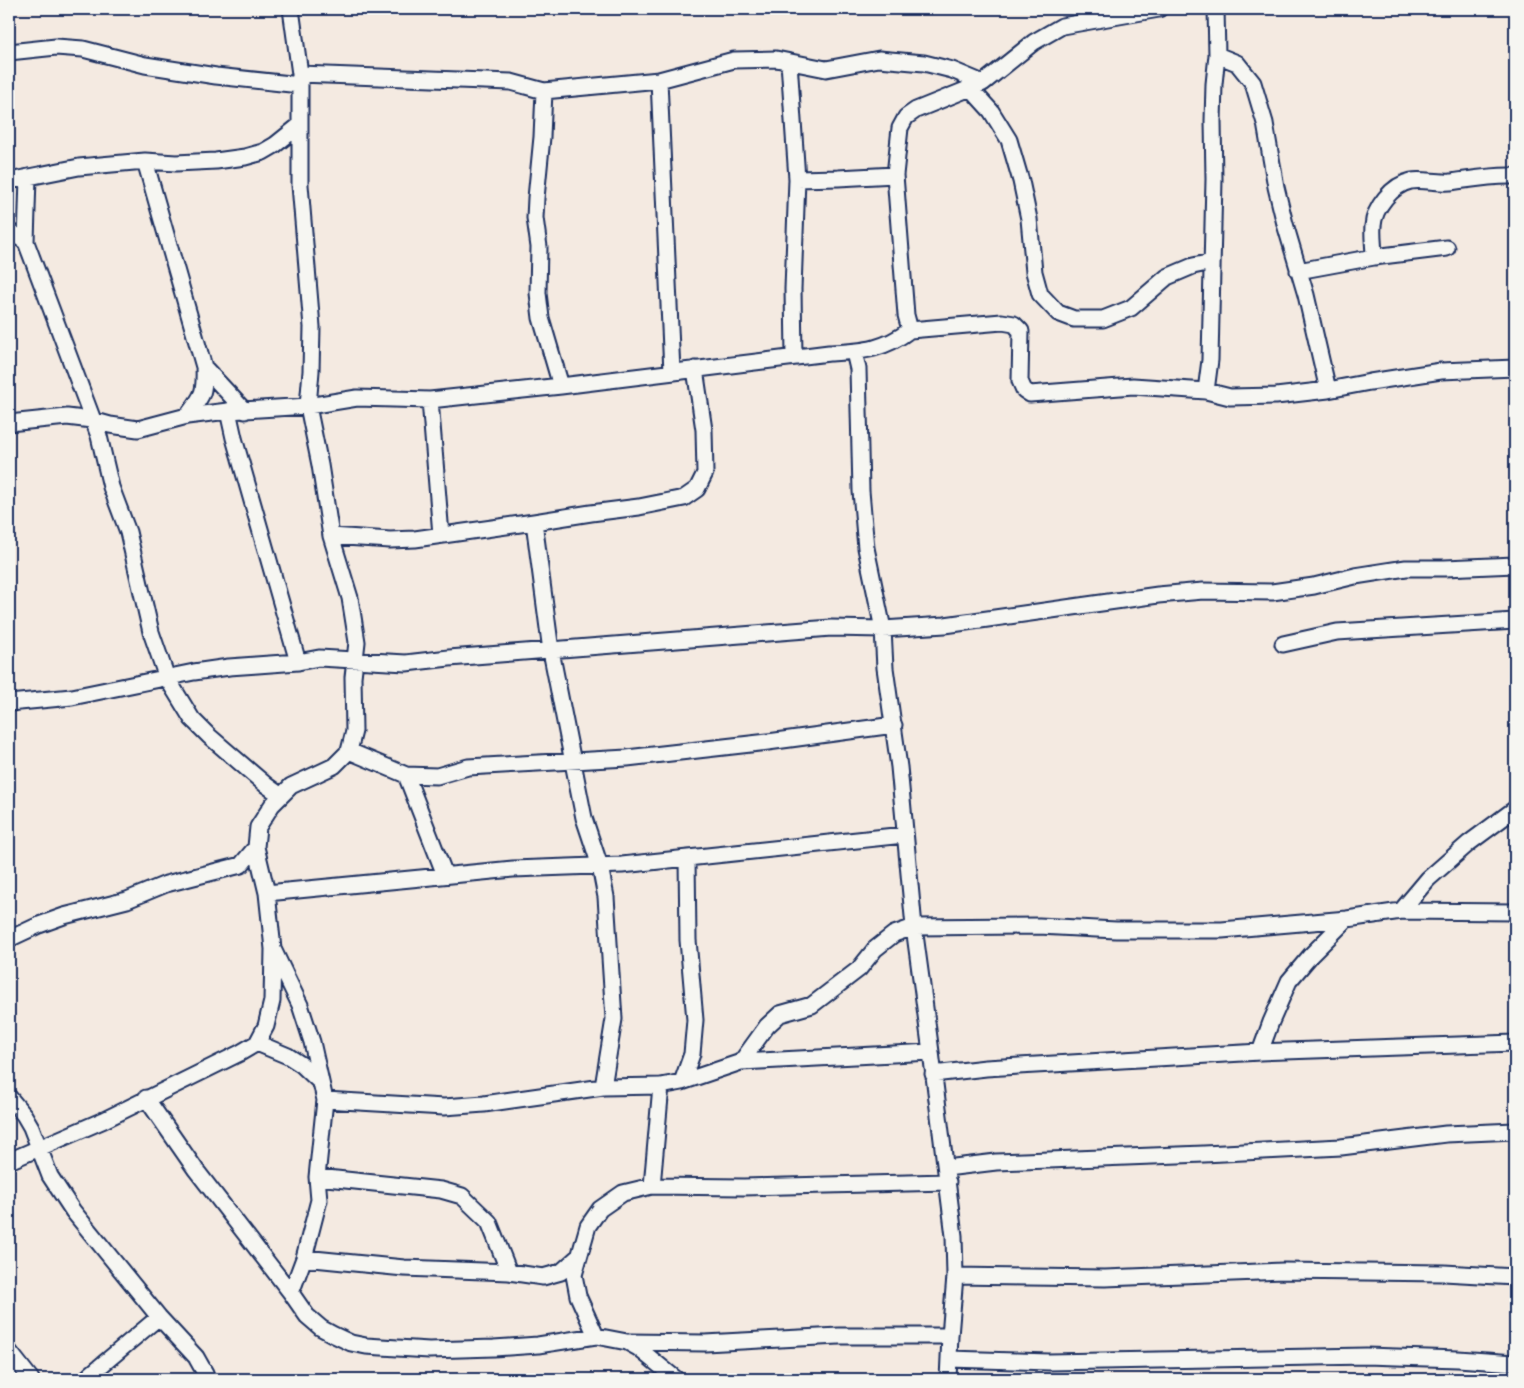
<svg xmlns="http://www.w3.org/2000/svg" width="1524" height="1388" font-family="Sriracha,sans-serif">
<rect width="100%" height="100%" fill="#f4eae1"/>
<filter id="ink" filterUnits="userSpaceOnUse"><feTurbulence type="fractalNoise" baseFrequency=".02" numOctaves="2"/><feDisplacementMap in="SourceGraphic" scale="10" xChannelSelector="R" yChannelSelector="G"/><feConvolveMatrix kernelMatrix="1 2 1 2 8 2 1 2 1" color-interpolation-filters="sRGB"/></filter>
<g filter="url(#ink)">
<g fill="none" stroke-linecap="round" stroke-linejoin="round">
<defs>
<path id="minor" d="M1216,9L1217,55L1237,63L1253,83L1265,123L1276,187L1285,224L1306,295L1328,390
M9,52L56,47L83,49L145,65L216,76L300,85
M789,62L797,179L793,289L794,357
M300,74L511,82L544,91L659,80L734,60L776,59L826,69L879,59L924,63L952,70L983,83L1034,42L1062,26L1159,9
M659,80L672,372
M971,89L991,111L1009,140L1021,181L1029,219L1034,272L1040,294L1058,313L1074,319H1103L1131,308L1167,277L1193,266L1212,262
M544,91L542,137L536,198L535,218L539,247L538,293L541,318L561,386
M145,161L204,367C205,394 203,395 187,416
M797,179L838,178L895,175
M9,181L79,167L145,161L176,163L216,161L245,157L263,152L275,145L300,125
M9,231L26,242L99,436L111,487L128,532L151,632L167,678L192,719L209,736L266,785L280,795
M26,242L28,177
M1374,257C1374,247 1372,236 1373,226C1374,208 1392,185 1411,181C1423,179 1437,183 1450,182C1472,179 1493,175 1515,176
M1298,271L1374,257L1447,248
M910,330L1002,322L1014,324L1021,331L1020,381L1024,390L1030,394L1133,386L1206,391L1230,397L1276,396L1328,390L1370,382L1441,371L1515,368
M854,352L858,369L861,491L866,548L883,629L885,668L899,767L914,927L931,1052L954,1236L955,1276L950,1336L948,1379
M204,367L245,411
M1206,391L1210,360L1214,179L1213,121L1214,84L1217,55
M430,400L441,535
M228,411L234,438L298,662
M9,423L67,417L92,420L110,425L138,429L187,416L228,411L308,406L357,398L430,400L561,386L829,353C863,351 882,351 910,330L906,315L895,175L900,128L906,117L916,110L983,83
M534,522L551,651L584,818L600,866L606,897L614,1019L603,1087
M331,536L390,540L415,539L534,522L591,513L639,507L684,498L697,489L705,473L704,430L695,369
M1283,644L1337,632L1515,621
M9,703L72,697L194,672L229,667L298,662L319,658L406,663L449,658L831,628L883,629L945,625L1158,595L1203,591L1272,592L1314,586L1355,576L1406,568H1445L1515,565
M349,751L406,775L437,776L468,767L627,758L768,742L894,725
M406,775L445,875
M267,893L513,869L622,865L904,835
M1401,911L1428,879L1469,843L1515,809
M9,939L39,925L64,916L127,900L166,884L241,865L256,847
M274,951L300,1005L312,1042L325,1100L317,1177L319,1200L304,1258L291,1293
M257,1043L288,1056L302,1065L320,1082
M1260,1052L1271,1022L1289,981L1311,955L1347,919
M741,1062L931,1052
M933,1074L986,1068L1260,1052L1515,1043
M682,1082L692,1054L695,1020L688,940L687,859
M9,1097L24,1115L31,1127L50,1176L73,1211L159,1317L196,1357L205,1373L207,1379
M146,1098L196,1170L291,1293L307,1316L321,1328L334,1335L351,1343L366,1346L429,1350L494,1348L538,1345L596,1336L627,1342L638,1348L676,1379
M325,1100L444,1107L484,1104L603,1087L661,1086L682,1082L741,1062L767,1026L780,1014L812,1005L859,969L875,949L894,934L914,927L1039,926L1116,930H1222L1347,919L1401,911L1515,912
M9,1161L104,1120L240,1053L257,1043L266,1026L272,1001L273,949L267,893L256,847L258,827L272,805L291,786L334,766L349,751L354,731L353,677L357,642L350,598L331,536L320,465L308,406L311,371L312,327L300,185V74L291,9
M946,1168L996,1162L1204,1154L1341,1147L1446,1134L1515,1131
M317,1177L441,1190L462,1196L489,1222L509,1272
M652,1186L661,1086
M304,1258L404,1268L509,1272L543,1277L561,1272L579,1256
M955,1276L1105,1278L1283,1271L1444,1273L1515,1277
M596,1336L578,1296L574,1275L588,1226L600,1209L623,1193L652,1186L744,1187L948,1182
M629,1342L705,1343L839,1336H950
M9,1351L31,1379
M949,1359L1049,1362L1366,1356L1458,1359L1515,1363
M86,1379L91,1374L159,1317"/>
</defs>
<use href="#minor" stroke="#1b2f5e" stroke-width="19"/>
<use href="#minor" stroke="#f6f6f2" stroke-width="15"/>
</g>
</g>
<rect width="1524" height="1388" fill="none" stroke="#f6f6f2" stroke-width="30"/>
<rect x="15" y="15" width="1494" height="1358" fill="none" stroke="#1b2f5e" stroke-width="2" filter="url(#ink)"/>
</svg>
